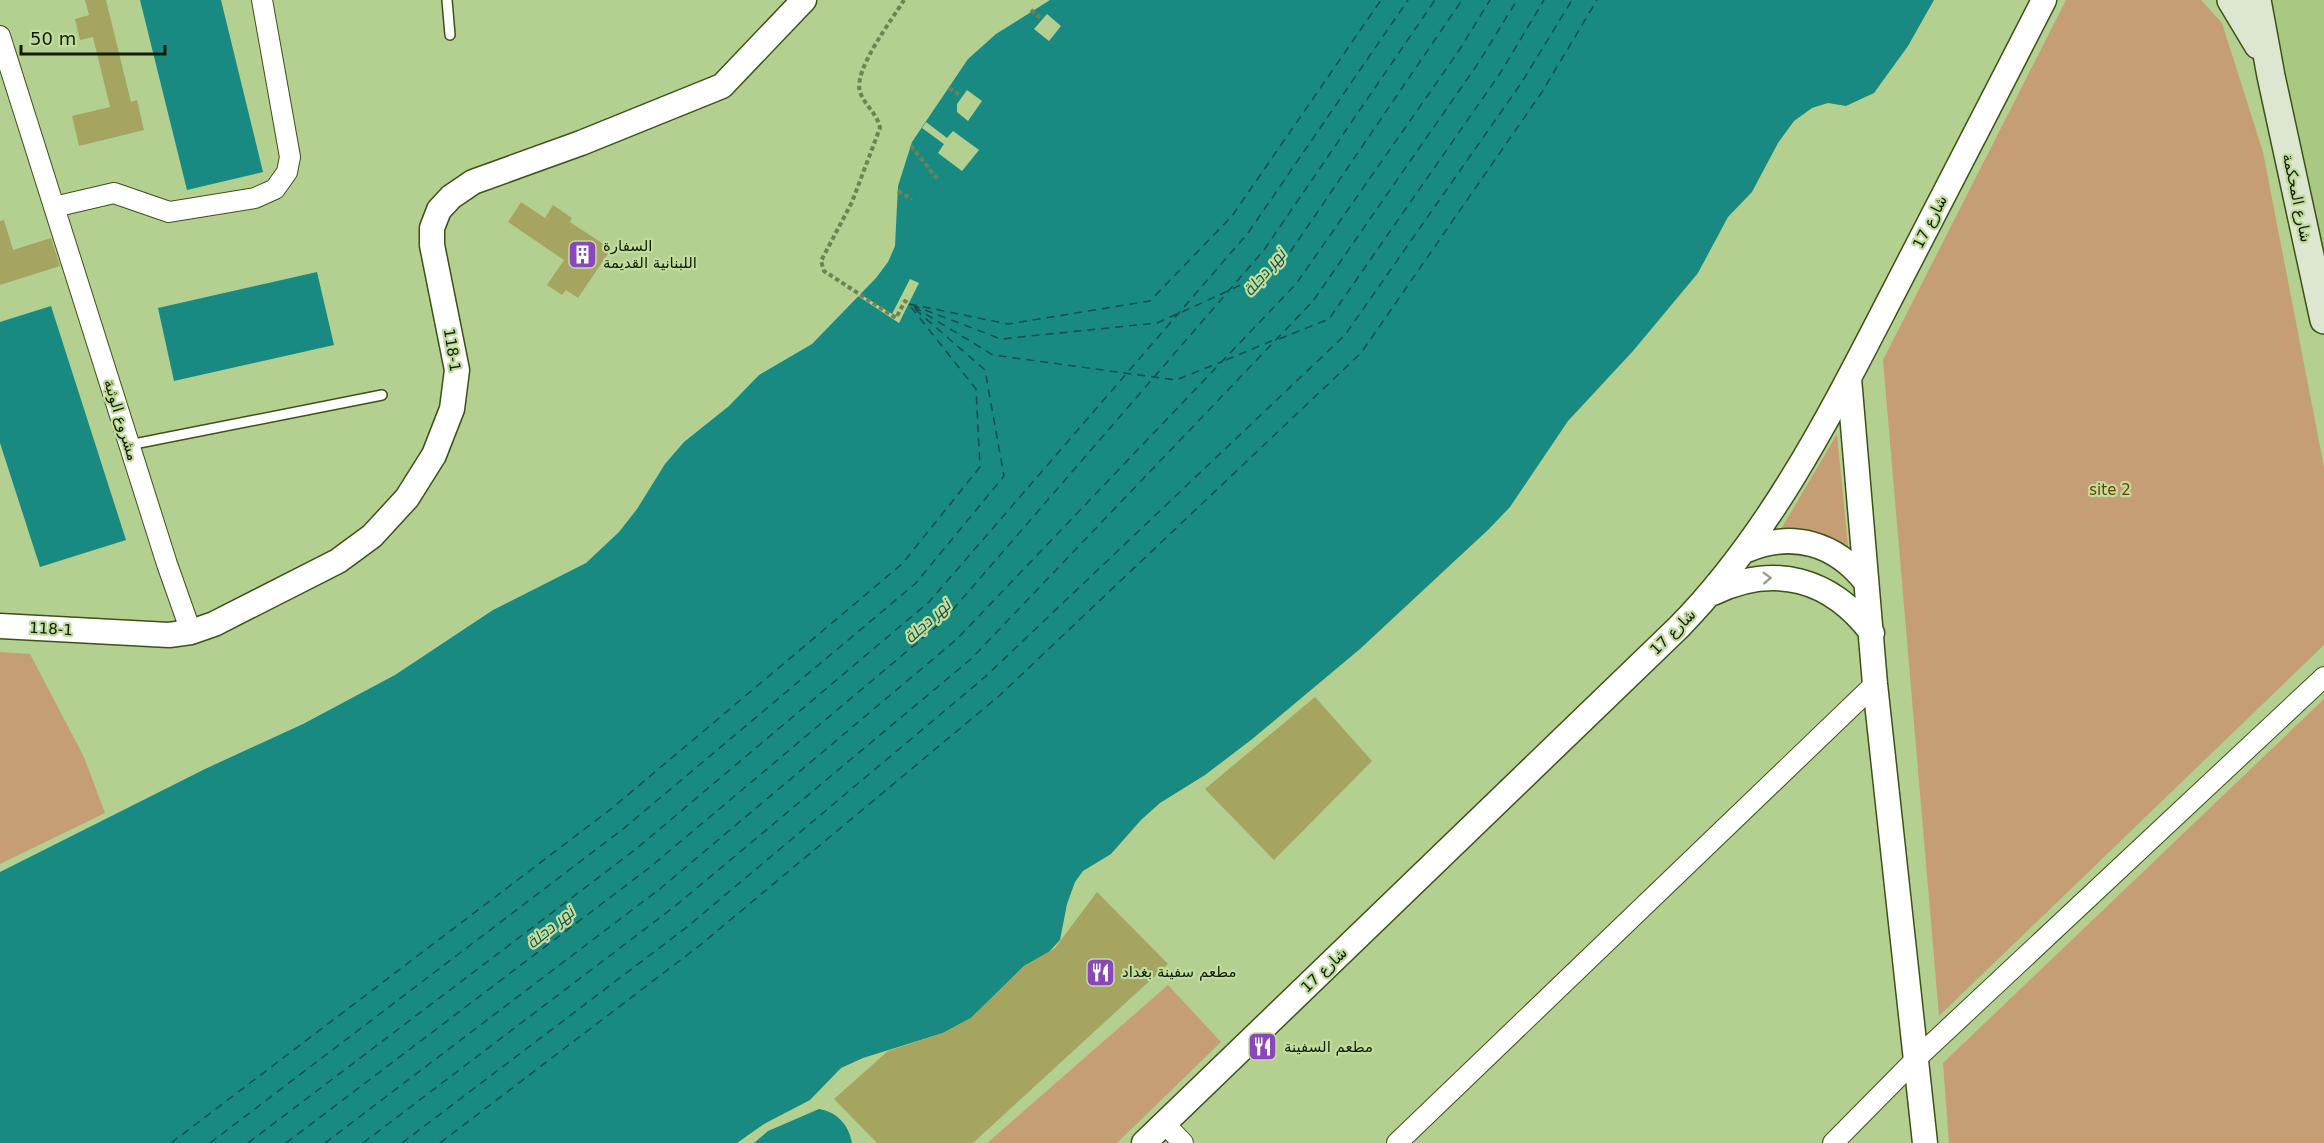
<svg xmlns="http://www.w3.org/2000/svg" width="2324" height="1143" font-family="'DejaVu Sans',Cairo,sans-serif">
<rect width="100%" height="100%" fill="#b4d091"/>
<path fill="#a9c881" d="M2271,0H2324V253L2319,232Z"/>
<path fill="#c69e75" d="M2066,0H2201L2222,23L2263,152L2324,467V645L1939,1016L1883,360Z
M1837,434L1848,546L1846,548L1819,534L1781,529Z
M0,652L30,654L84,757L105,813L0,864Z
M2324,699V1143H1949L1943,1063Z
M1168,985L1221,1042L1117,1143H987Z"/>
<path fill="#198a82" d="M140,0H221L263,172L187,190Z
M1050,0H1934L1908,46L1874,93L1846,106L1828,103L1812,108L1794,121L1778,143L1752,192L1728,217L1698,273L1633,351L1568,421L1510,507L1489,529L1360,649L1251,740L1205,775L1160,803L1141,820L1111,854L1083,871L1075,882L1067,904L1060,940L1047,954L1024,966L971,1018L943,1033L863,1058L841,1068L810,1100L764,1124L737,1143H0V872L205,769L303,724L395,675L493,610L586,563L619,532L637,509L665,464L684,442L729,406L759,375L812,344L876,278L888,262L895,246L898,186L912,142L968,59L996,34Z
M317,272L334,345L174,381L158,308Z
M51,306L126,540L40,567L0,443V322Z
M819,1109C837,1112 849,1125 852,1143H754L768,1131Z"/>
<path fill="#b4d091" d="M1047,14L1061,26L1049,41L1034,29Z
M967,90L982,101L968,121L957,112V104Z
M926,122L947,138L953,131L979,150L962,171L938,153L944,144L922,128Z
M910,279L919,283L899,323L858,296L860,294L892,314Z"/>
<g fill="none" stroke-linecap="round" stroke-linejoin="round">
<path stroke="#144e4a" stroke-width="1.5" stroke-dasharray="8 6" stroke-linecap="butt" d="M909,304L1008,324L1150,301L1232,216L1381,0
M912,305L1001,339L1157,323L1177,314
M914,307L993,355L1176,380L1221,362
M1182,312L1280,267L1462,0
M1279,339L1329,319L1501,72L1544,0
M1226,360L1274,340
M171,1143L611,809L902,564L980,467L976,389L911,307
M210,1143L623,829L916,583L1004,476L985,370L909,304
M248,1143L636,849L929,602L1248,233L1408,0
M286,1143L649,868L943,621L1264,250L1435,0
M325,1143L661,888L957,639L1296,284L1458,52L1490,0
M363,1143L674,907L971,659L1313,301L1479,62L1517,0
M402,1143L687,927L985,677L1345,335L1522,82L1572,0
M440,1143L699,946L999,696L1361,353L1542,92L1597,0"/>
</g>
<path fill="#a5a460" d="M85,0H106L131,102L137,100L144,130L79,146L72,116L110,107L93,37L80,40L75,19L89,15Z
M521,202L545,218L553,205L572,218L570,222L611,249L578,298L566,290L562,295L547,285L564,260L508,222Z
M4,220L13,250L51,238L60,266L0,285V221Z
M1315,697L1372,761L1274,860L1205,789Z
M1097,892L1168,964L973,1143H877L834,1099L888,1051L943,1033L971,1018L1024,966L1055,948Z"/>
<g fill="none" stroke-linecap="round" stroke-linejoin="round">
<defs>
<path id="service" d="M447,0L450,35
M129,445L382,395"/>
<path id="minor" d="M0,36L167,564L191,632
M54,207L114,193L169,212L255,198L275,189L287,172L290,157L262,0
M1164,1123L1183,1143
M1397,1143L1875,684
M1833,1143L1917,1058L2324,677"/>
<path id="tertiary" d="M1849,378L1875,684L1925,1143
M1747,550C1793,531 1835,543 1866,582
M1713,593C1775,563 1831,579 1872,633
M0,626L169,635L191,632L214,624L338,561L372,536L407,498L434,455L452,409L457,370L432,245V228L439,210L451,197L473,182L581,143L722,86L804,0
M1144,1143L1679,627C1771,533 1830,415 1890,299C1941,200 1993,100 2044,0"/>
<path id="secondary" d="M2231,0L2258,45
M2257,0L2271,76L2324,320"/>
</defs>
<use href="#service" stroke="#3c5216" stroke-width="12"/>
<use href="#minor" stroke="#3c5216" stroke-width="22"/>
<use href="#tertiary" stroke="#3c5216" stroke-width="27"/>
<use href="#secondary" stroke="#3c5216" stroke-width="30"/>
<path stroke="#6e8254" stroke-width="4" stroke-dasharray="4.5 3" stroke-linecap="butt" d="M904,0C892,20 853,70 860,92C865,106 877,113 880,128L852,202L821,261L824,271L896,318L905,301L909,304
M1031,10L1042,19
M949,88L961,96
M911,146L939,181
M898,191L912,199"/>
<use href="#service" stroke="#fff" stroke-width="9"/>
<use href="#minor" stroke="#fff" stroke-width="20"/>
<use href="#tertiary" stroke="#fff" stroke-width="24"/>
<use href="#secondary" stroke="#dce6d0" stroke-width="27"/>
</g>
<defs><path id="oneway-chevron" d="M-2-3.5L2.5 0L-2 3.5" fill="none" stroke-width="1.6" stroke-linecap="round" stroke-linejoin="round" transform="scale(1.5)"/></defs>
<use stroke="#95998e" href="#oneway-chevron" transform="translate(1767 578) rotate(-2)"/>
<defs>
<symbol id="building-square" viewBox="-11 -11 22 22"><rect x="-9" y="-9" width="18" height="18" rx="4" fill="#8a47bc" stroke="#c1dd9d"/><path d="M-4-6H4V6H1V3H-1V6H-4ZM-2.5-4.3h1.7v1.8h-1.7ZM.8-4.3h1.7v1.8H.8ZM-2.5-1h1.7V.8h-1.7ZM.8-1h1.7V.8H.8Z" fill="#fff"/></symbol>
<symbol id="restaurant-square" viewBox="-11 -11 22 22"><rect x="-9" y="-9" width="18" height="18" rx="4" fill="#8a47bc" stroke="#c1dd9d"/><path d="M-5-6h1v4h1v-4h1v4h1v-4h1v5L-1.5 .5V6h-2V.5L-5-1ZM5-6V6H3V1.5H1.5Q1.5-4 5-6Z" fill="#fff"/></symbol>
</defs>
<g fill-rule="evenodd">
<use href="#building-square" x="566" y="238" width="33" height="33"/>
<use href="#restaurant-square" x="1084" y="956" width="33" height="33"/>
<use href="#restaurant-square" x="1246" y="1030" width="33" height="33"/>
</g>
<g text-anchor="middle" stroke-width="4.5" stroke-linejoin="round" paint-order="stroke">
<g font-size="15" fill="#131d05" stroke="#c1dd9d">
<text transform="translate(2297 198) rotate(78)" y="5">شارع المحكمة</text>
<text transform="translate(1930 222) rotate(-63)" y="5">شارع 17</text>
<text transform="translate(452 350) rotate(81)" y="5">118-1</text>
<text transform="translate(121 420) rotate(73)" y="5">مشروع الوثبة</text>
<text transform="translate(51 629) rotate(3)" y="5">118-1</text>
<text transform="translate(1673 632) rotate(-45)" y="5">شارع 17</text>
<text transform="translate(1324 970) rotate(-44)" y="5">شارع 17</text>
</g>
<g font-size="15" fill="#131d05" stroke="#c1dd9d" text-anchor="start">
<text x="603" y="251">السفارة<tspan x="603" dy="17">اللبنانية القديمة</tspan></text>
<text x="1122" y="977">مطعم سفينة بغداد</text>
<text x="1284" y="1052">مطعم السفينة</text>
</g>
<g font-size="15" fill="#693f02" stroke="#c1dd9d">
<text x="2110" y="495">site 2</text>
</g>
<g font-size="16" font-style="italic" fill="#144e4a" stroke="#c1dd9d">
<text transform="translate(1264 272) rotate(-50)" y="6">نهر دجلة</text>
<text transform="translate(927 621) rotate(-42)" y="6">نهر دجلة</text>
<text transform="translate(550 927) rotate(-39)" y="6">نهر دجلة</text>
</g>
</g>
<path d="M21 45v9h144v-9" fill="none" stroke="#131d05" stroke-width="3"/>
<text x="30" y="45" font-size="18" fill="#131d05" stroke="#c1dd9d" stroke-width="4.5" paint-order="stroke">50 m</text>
</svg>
